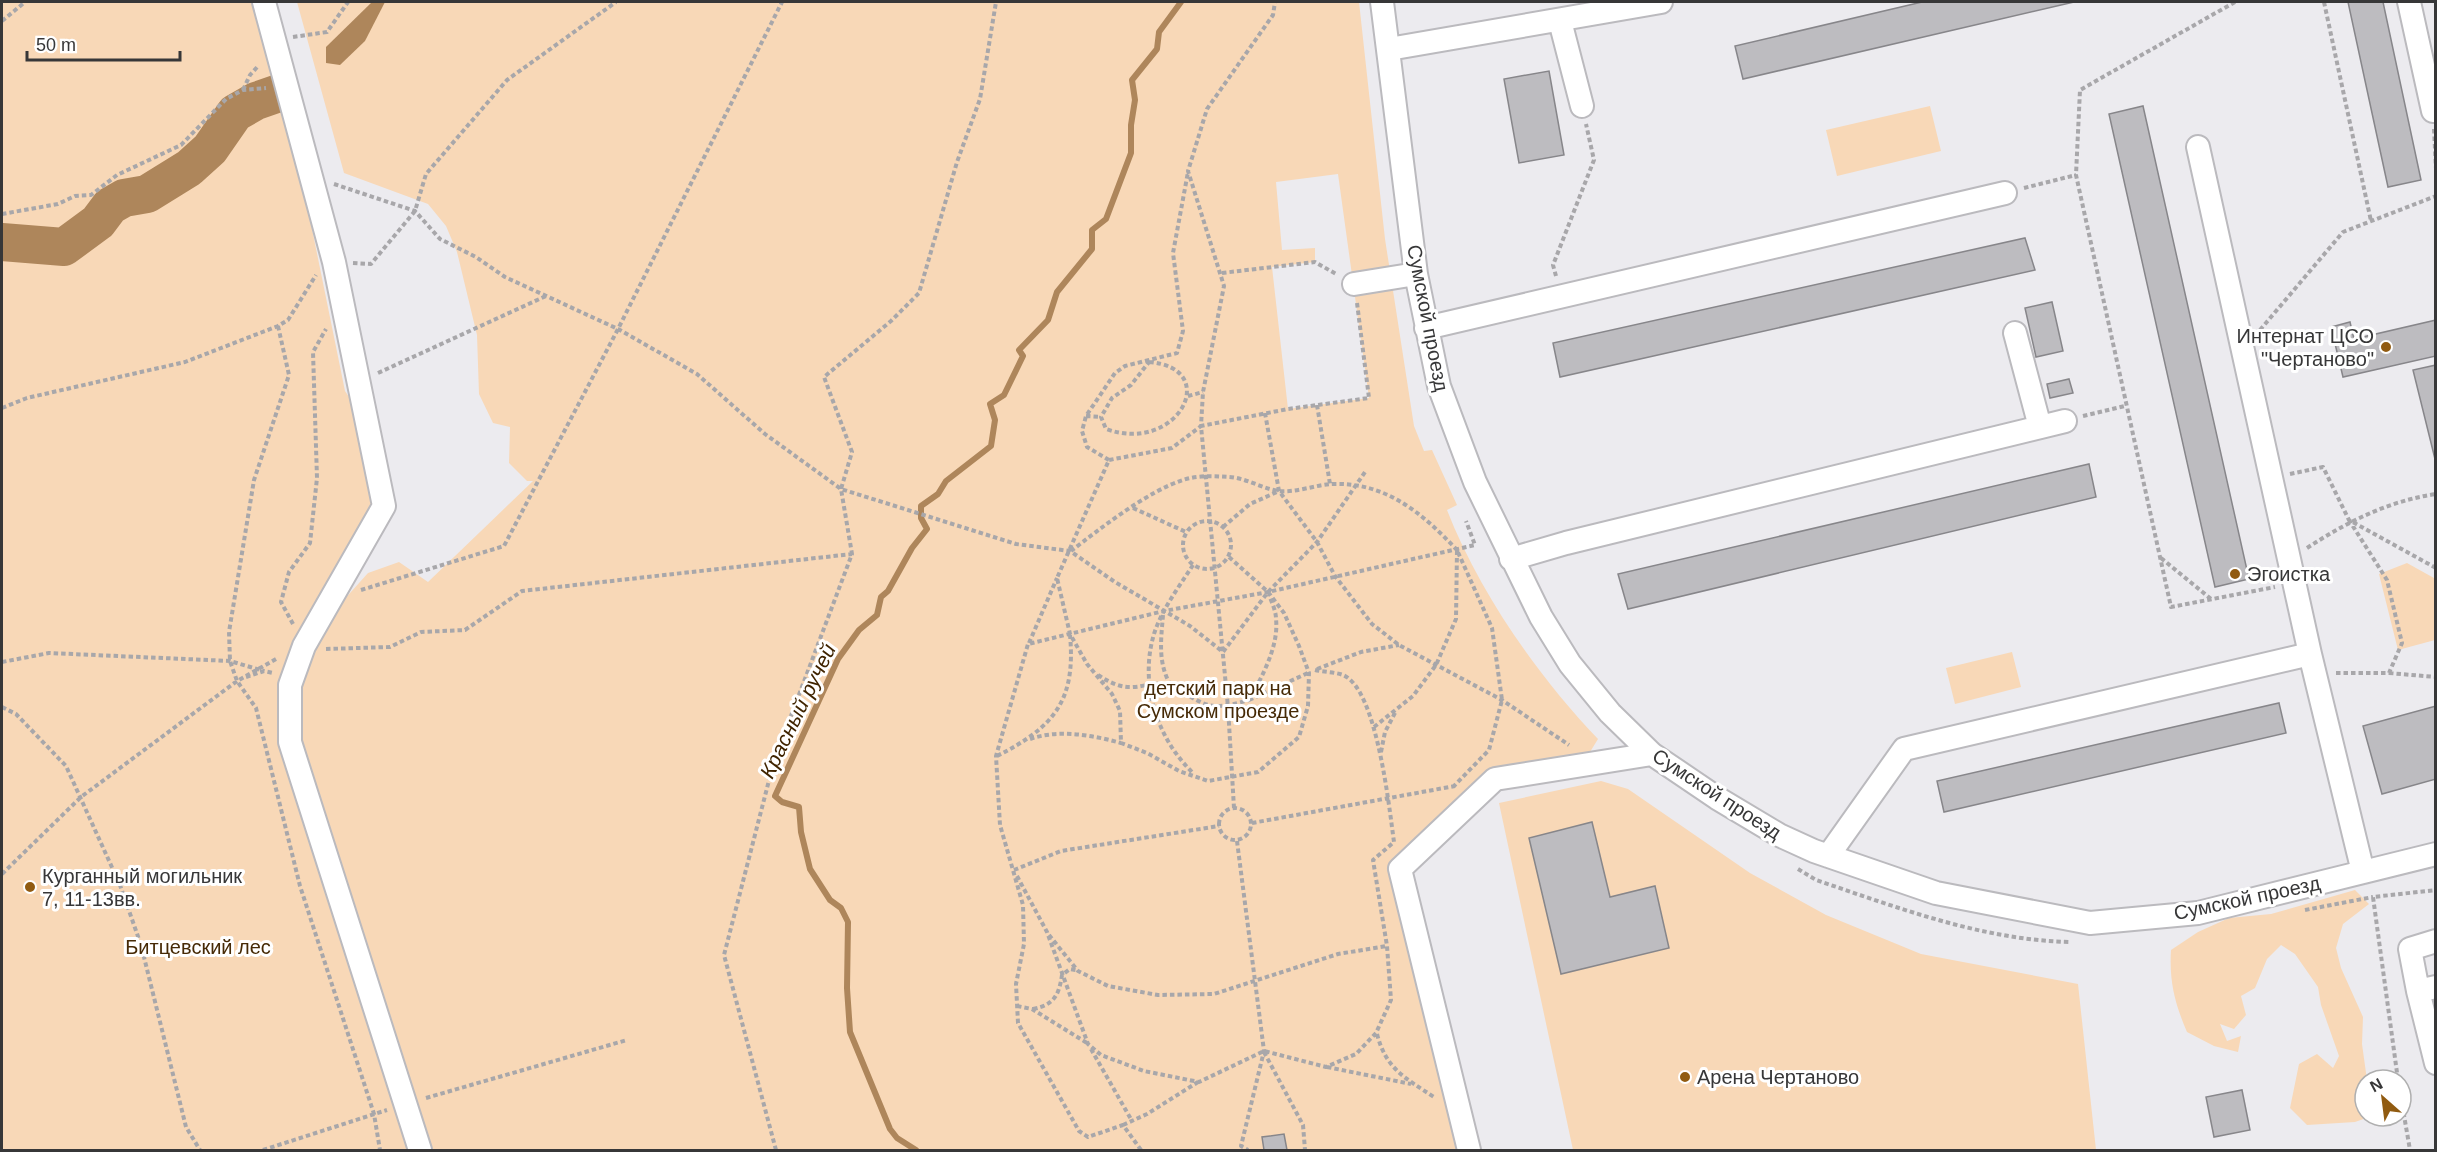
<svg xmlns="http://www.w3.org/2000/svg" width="2437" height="1152" font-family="Arial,sans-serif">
<rect width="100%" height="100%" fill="#ecebef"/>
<path fill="#f8d8b7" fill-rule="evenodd" d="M2,2H259L311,224L345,391L372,431L381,503L324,622L368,573L399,562L428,582L533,481H527L509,463L510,427L493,423L479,394L477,335L457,252L446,226L428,204L344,173L297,2H1359L1385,239L1414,426L1424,451L1432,450L1457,505L1447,510C1479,592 1537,675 1598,739L1590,752L1503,769L1392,865L1461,1150H2ZM1338,174L1369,398L1288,409L1272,267L1315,262V248L1282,250L1276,182Z
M1930,106L1941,151L1837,176L1826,130Z
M2407,563L2434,578L2435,640L2398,650L2379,574Z
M2012,652L2021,687L1955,704L1946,668Z
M1601,781L1628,789L1750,873L1826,915L1921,954L2078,984L2096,1150H1573L1499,803Z
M2355,890L2369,904L2343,924L2336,948L2341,968L2363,1017L2362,1044L2367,1080L2365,1116H2372L2355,1122L2307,1125L2290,1108L2299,1064L2317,1054L2333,1068L2339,1056L2321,1005L2318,987L2295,954L2281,945L2267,959L2255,988L2241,996L2246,1015L2234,1029L2220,1024L2227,1041L2241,1036L2238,1052L2214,1046L2187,1032C2175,1004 2169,981 2171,950L2198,932L2229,918L2271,914Z"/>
<path fill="#ae865b" d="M372,2H385L365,41L340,65L326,63V47Z"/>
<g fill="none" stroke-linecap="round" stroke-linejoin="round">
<path stroke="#ae865b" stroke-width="6" d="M916,1150L897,1138L890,1129L850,1032L847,988L848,922L841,908L830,900L810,869L801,832L799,807L782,802L775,796L838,659L859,630L877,615L881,597L888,591L912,548L927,529L921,518V506L938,494L946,481L991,446L995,420L990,404L1004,395L1023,356L1019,350L1048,320L1057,292L1092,249V230L1106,219L1131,153V125L1135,100L1132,80L1157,49L1159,32L1181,2"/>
<path stroke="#ae865b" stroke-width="38" d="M2,242L64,247L98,222L110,206L124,198L147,194L189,168L210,149L235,113L256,101L279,93"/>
</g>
<path fill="#bdbcc0" stroke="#87868a" stroke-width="1.5" d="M1922,2H2074L1743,79L1735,46Z
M2348,2H2383L2421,180L2388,187Z
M1549,71L1564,155L1519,163L1504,79Z
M2143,106L2249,579L2215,587L2109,114Z
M2025,238L2035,270L1560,377L1553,343Z
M2052,302L2063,351L2036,357L2025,308Z
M2436,320V356L2343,377L2331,327L2350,322L2354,339Z
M2436,365V463L2413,370Z
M2069,379L2073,393L2050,398L2047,384Z
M2089,464L2096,497L1628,609L1618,574Z
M2279,703L2286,733L1944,812L1937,781Z
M2436,706V779L2382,794L2363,726Z
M1592,822L1610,897L1655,886L1669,948L1561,974L1529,838Z
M2242,1090L2250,1130L2214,1137L2206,1097Z
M1284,1134L1287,1150H1264L1262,1137Z"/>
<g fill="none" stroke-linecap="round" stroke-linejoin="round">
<defs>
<path id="minor" d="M264,2L334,262L384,506L304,646L290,685V742L420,1150
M1382,2L1416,274L1439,386L1475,482L1541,617L1570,664L1610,713L1652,754L1717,798L1779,835L1814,851L1936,893L2090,923L2198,913L2436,854
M2409,2L2433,111L2436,110
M1560,21L1582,106
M1389,49L1661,2
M2198,147L2310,654
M1354,284L1416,274
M1426,328L2005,193
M2015,333L2040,427
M1511,559L1566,543L2065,421
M1828,856L1904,749L2310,654L2363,872
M2436,987L2418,991L2436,1063
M2418,991L2410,949L2436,941
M1469,1150L1400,869L1495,779L1652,754"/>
</defs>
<use href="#minor" stroke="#bbbabe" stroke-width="26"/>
<path stroke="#a8a7aa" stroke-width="4" stroke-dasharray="4.5 3" stroke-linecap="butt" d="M2235,2L2080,90L2076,175L2171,607L2275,587
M2324,2L2371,221
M2,21L25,2
M293,37L327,32L348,2
M243,90L250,75L259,65
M2434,129L2436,169
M334,184L415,211L440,239L476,257L505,277L618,329L697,374L765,434L841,489L1016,544L1070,551L1115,582L1190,626L1223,652L1268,592L1317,542L1365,472
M2024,188L2076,175
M2,214L58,204L75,196L91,195L117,175L181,145L226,99L243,90L266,88
M353,263L371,264L415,211L426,174L507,80L616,2
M1222,273L1315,262L1336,274
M1556,276L1553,265L1594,160L1586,124
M278,326L289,375L254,480L229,632L230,661L237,681L256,708L300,886L374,1114L380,1150
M2260,330L2343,232L2436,196
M1149,362C1223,368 1178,455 1106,429L1101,417L1112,398L1131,385Z
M378,373L546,296
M1188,396L1203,392
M1317,405L1330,484
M2,408L27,398L185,362L278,326L288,320L316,275
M1265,413L1279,491L1317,542L1335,576L1372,624L1399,645L1502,700L1569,745
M1086,416L1101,417
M2083,416L2125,406
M1109,460L1087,447L1082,431L1086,416L1115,373L1125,366L1177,353L1183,331L1173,253L1188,172
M2290,474L2323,467L2349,520L2436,568
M1133,508L1186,532
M1183 545a24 24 0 1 1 48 0a24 24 0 1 1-48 0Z
M1223,527L1250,504L1277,492
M2307,548C2347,522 2388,501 2436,494
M1071,551C1101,528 1148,491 1183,480C1198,475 1214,476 1229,477C1246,478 1261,488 1278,491C1295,493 1315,485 1332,484C1386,482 1422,513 1457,550
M1229,557L1268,592L1284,613L1299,646L1309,673L1308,706L1299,737L1258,772L1208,781L1179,771L1147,753L1121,743L1120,711L1112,694L1087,664L1070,634L1057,578L1109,460L1172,448L1201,426L1203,392L1224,286L1188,171L1207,109L1273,15L1275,2
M2161,558L2211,599
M1193,565C1179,587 1162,609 1154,634C1139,684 1157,739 1194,774
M361,590L504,546L618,329L782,2
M1163,615C1161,641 1157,665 1173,689
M293,624L281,602L289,572L310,543L317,478L313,352L326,329
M1029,643L1057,578
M326,649L390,647L421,632L465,630L522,591L852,554
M2,662L49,653L230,661L264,671
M1317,669L1361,652L1399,645
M2336,673H2389L2402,643L2387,580L2349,520
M2389,673L2436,677
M1098,675C1109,682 1120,688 1133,687C1145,687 1152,681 1165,685C1205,699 1200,715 1249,700C1262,677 1279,646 1276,619C1276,611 1272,603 1269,595
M246,677L264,671L273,673
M1249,700L1310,672
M2,707L16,714L66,766L120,885L141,945L186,1127L200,1150
M1374,727L1413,696L1436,665L1456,619L1457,550L1492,628L1502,700L1489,750L1454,786
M1030,739C1059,729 1092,735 1121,743
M1381,752L1385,732L1396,711
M997,756C1054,727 1076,701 1070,635
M1219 824a16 16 0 1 1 32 0a16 16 0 1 1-32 0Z
M1234,808L1228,707L1201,426L1288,409L1369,398L1357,303
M1252,823L1455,786
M1237,841L1264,1051L1241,1146L1248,1150
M1798,869L1816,880C1899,908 1982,940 2070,942
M1014,870L1061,851L1219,826
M2,874L81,797L237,681L276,659
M1017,876L1047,932L1088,1044L1101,1055L1144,1071L1199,1082L1264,1051L1326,1067L1356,1054L1376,1033L1391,1000L1387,946L1373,860L1394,842C1389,807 1377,689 1343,675C1335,672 1323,672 1315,670
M2305,910L2373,897
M1049,935L1078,971L1108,986L1158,995L1214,994L1338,954L1387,946
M1017,1006L1032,1009L1087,1043
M1033,1009C1054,1005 1059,995 1062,975L1070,969L1076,970
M1377,1034C1386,1069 1405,1078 1434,1097
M1091,1049L1132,1121
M1264,1052L1303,1125L1305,1150
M1327,1067L1411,1084
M2398,1080L2373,897L2436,890
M426,1098L627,1040
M2401,1098L2410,1150
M1123,1125L1147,1114L1198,1082
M263,1150L387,1110
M776,1150L724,955L774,761L852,554L841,489L852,452L824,377L891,321L919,293L957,162L980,99L996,2
M1141,1150L1123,1125L1088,1137L1079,1131L1018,1023L1016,984L1024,944L1023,905L1000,825L996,756L1028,644L1164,611L1268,592L1475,545L1466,521"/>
<use href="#minor" stroke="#fff" stroke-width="22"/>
</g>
<g fill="#915b11" stroke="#fff" stroke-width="2">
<circle cx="2386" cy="347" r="6"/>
<circle cx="2235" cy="574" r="6"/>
<circle cx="30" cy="887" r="6"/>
<circle cx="1685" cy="1077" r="6"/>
</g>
<g text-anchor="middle" stroke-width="6" stroke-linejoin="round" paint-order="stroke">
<g font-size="20" fill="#373738" stroke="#fff">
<text transform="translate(1428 318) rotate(79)" y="7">Сумской проезд</text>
<text transform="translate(1717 794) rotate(33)" y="7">Сумской проезд</text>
<text transform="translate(2247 898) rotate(-12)" y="7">Сумской проезд</text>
</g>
<g font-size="20" fill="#373738" stroke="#fff" text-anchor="start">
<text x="2374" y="343" text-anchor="end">Интернат ЦСО<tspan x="2374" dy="23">"Чертаново"</tspan></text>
<text x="2247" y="581">Эгоистка</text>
<text x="42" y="883">Курганный могильник<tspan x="42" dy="23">7, 11-13вв.</tspan></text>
<text x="1697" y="1084">Арена Чертаново</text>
</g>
<g font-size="20" fill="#462a06" stroke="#fff">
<text x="1218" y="695">детский парк на<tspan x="1218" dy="23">Сумском проезде</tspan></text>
<text x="198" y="954">Битцевский лес</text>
</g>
<g font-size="21" font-style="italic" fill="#402400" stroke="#fff">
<text transform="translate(798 711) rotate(-64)" y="7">Красный ручей</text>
</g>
</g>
<rect width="2437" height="1152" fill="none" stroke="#373738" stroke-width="6"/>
<g transform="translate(2383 1098) rotate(332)"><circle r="28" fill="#ffffff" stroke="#afafaf" stroke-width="1.5"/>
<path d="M0-4.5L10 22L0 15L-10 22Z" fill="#915b11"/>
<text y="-9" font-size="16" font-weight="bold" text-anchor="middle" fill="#373738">N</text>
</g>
<path d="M27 51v9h153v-9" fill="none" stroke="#373738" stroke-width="3"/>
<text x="36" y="51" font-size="18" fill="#373738" stroke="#ffffff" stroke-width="4.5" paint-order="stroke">50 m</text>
</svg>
